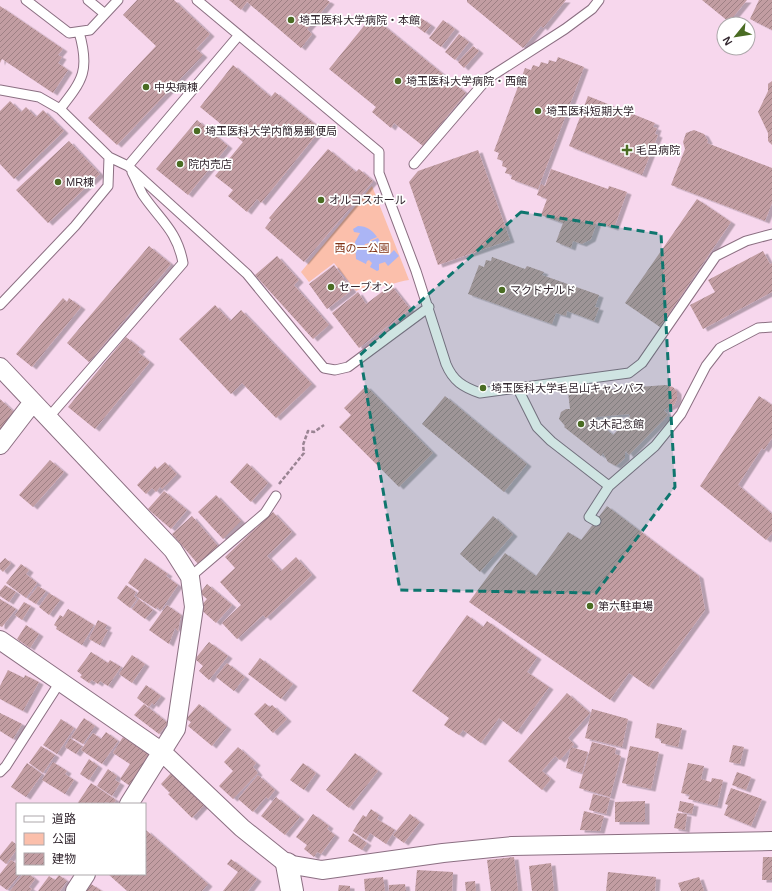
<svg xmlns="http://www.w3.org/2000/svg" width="772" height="891" font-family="Arial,'Noto Sans JP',sans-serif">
<defs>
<pattern id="building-hatch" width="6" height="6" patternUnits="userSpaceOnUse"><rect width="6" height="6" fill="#c29da2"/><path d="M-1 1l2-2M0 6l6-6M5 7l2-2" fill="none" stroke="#9e8084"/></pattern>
<filter id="shadow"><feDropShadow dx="4.5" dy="2.5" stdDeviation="0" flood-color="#0004"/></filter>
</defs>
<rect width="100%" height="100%" fill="#f7d7ed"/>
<path fill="#fbbfab" d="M372,186L409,280C395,282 375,291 362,288L356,291L334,263L309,282L301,272Z"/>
<path fill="#abb5f5" d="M358,226C367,226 372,230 377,237L370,240V243L365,244L364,247L367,249L371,246V241L378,238L383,247L380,250L384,255L390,254L394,250L399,256L388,266L385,262L379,264V270L377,271L370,267L372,263L369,260L367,261L366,264L356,259L355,242L360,233L354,232L353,229Z"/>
<path fill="url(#building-hatch)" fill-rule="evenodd" filter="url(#shadow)" d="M137,0H174L210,34L196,49L203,55L117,145L88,118L156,46L123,15Z
M229,0H327L330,2L307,29L312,34L301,48L247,2L241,10Z
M467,0H566L543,28L541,26L523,48L467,2Z
M702,0H747L729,22Z
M759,0H772V30L750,19Z
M0,6L63,49L58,55L62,57L58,63L68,70L53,93L2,59L0,63Z
M372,16L466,93L423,146L394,123L391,128L372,112L376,107L329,69Z
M421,18L431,25L425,33L416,26Z
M443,20L455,29L441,47L429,38Z
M459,34L469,42L455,60L445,52Z
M473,46L479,51L464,68L458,62Z
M558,57L584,67L538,189L511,179L512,175L505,173L507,168L502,166L503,161L497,159L499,153L494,151L525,68L531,70L533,65L539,67L541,62L548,64L549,60L556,62Z
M233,65L271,97L275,92L321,129L261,203L257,199L247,212L228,196L233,190L215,176L243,142L200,107Z
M772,81V145L768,141V133L758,112L768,91V84Z
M588,96L655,123L653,127L657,128L655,134L658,135L642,175L569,146Z
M10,101L21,112L26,107L36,117L43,110L64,131L14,179L0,164V111Z
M197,120L228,146L188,195L156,169Z
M694,130L704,134L708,141L707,143L772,168V203L765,221L671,185L685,149L683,142L686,133Z
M69,141L100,174L48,223L16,190Z
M328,149L356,172L359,169L373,181L304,262L265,228L271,220L269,218Z
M478,150L510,240L438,265L409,182L418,171Z
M551,169L608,189L609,186L627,192L614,228L597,222L591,239L582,244L573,241L571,248L556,242L563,223L541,215L547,199L537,195L541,184L545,186Z
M697,199L731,222L660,327L625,303Z
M149,246L171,264L89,362L67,343Z
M763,251L770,264L772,263V292L703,329L690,305L715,292L708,280Z
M277,256L299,280L294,285L329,325L313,339L255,275Z
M492,257L525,269L527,266L544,272L542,275L599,295L595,307L599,308L594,321L567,311L566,316L556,313L552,324L468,294L479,265L484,267L486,260L491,261Z
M334,265L352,290L327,309L309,284Z
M391,285L410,309L359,348L332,313L358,292L366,304Z
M63,298L67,302L69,298L81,307L32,367L16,354Z
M215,305L230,321L241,310L312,384L276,418L242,383L231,394L179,339Z
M126,337L141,349L138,352L150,362L95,429L68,407Z
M666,385L673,387L677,392V399L674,405L664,410L668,415L629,455L626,451L625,453V458L616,466L608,462L603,453L601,456L564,427L565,426L559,419L561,412L566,409H570L568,392ZM629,414L630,417L613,435L594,419L597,417Z
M366,386L433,453L399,487L339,427L351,415L344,408Z
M445,396L527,464L504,492L422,424Z
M759,396L772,405V438L764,450L762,448L738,485L772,514V533L766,540L700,486Z
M0,399L18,416L2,432L0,430Z
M50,460L64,472L33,507L19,495Z
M165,462L177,474L162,489L160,487L156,492L152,488L146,494L137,485L155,466L157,469Z
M247,463L268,483L251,502L230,482Z
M164,491L187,510L171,529L148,509Z
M216,495L241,521L223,539L198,512Z
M607,506L699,576L705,610L649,687L629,673L610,700L469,602L505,553L536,576L568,532L581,540Z
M273,512L292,532L267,556L281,571L296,557L312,575L266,618L263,615L237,639L222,623L241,605L220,582L235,568L225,557Z
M192,516L218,546L198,564L172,534Z
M493,516L513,534L480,572L460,554Z
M5,558L11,563L3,572L0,569V563Z
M145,558L168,574L166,576L178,585L161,610L157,607L156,609L136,596L139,591L128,583Z
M21,564L29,570L26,574L37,583L26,598L6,583Z
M207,584L232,605L216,623L199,608L207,599L200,593Z
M5,585L16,592L9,602L0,596V591Z
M126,585L136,592L134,596L137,599L130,608L117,598Z
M38,586L46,591L36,604L28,599Z
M49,593L60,600L49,615L39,607Z
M0,599L16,609L2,627L0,626Z
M139,599L153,610L145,619L132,609Z
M24,602L31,606L22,620L15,615Z
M167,605L181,615L178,631L175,628L169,644L149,630Z
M68,609L94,625L82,645L56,629L57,627L54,625L60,615L63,617Z
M467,615L483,627L487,621L537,657L527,672L549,687L517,732L499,718L481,743L463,730L459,735L444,725L449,718L412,691Z
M98,620L107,625L105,629L108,630L100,645L89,639Z
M26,625L39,634L30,648L17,639Z
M209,642L228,656L209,680L199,671L203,666L195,659Z
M91,652L108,663L110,660L121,667L108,686L100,681L98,684L92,680L89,683L80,677L82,675L77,671Z
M132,655L145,664L132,683L119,674Z
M260,658L293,684L281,699L248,674Z
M227,663L245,677L234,691L216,677Z
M8,670L24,678L25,675L39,682L23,711L0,699V686Z
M146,685L161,696L154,705L152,703L149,707L137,698Z
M567,693L590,713L568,738L574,744L560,760L555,756L542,771L551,779L542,790L508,761Z
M265,703L270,707L272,705L287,719L273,733L254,714Z
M144,704L168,723L159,734L134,715Z
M199,704L227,727L212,746L188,726L191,722L186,719Z
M592,709L628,719L622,747L585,738Z
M0,713L22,724L13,739L0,731Z
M84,718L95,726L83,744L71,737Z
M61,719L74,728L57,754L43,745Z
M657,723L682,728L678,747L661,743V739L655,738Z
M106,732L118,741L102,764L81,750L93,733L101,739Z
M123,737L149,754L136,775L140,777L133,788L120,779L130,764L113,753Z
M70,738L82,746L76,754L65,747Z
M592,742L616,748L615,754L621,756L610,797L579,788Z
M733,745L744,747L740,764L729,762Z
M41,746L55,755L43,773L29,763Z
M630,746L659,752L651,789L622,783Z
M238,747L256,763L253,767L258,773L233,799L219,786L233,771L224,762Z
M571,747L588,752L582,773L566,768Z
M355,753L378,771L349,808L326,790Z
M89,759L98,766L89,780L80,774Z
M53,762L67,771L65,774L74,780L65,794L42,780Z
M27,763L42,774L26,797L11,787Z
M303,763L316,773L304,790L290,780Z
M688,763L704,766L701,779L711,782L712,778L723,780L717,806L688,799L690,795L681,793Z
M108,769L117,776L115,780L120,783L112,796L97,786Z
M737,772L751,777L746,790L732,785Z
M171,773L204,805L192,818L168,794L170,793L161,784Z
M258,775L275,790L268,799L266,797L253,812L238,799Z
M91,783L116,800L113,804L105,802L104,804H77Z
M731,788L762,799L751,826L724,815L728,805L725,804Z
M593,794L610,798L606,814L589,810Z
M276,797L300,817L285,835L261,816Z
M645,801V822H615V802Z
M680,801L694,804L692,814L678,811Z
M371,809L379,815L377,819L395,830L386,844L370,833L366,840L353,831L363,815L366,817Z
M584,811L604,816L600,831L580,830Z
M677,813L687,814L685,830L674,828Z
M313,814L329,826L327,829L335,835L321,854L317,852L314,857L304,849L307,845L296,837Z
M410,814L420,822L404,843L393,835Z
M146,830L208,884L202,891H127L108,874H145Z
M353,833L367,843L362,850L348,841Z
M12,841L17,845V849L6,864L0,859V856Z
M514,857L518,891H491L487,860Z
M763,857H772V880H762Z
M231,859L257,879L248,891H223L238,872L227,864Z
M11,860L17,864V874H20L7,890L0,885V874Z
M551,863L554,891H532L529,866Z
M417,870L453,872L452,891H415Z
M608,872L656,877L655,891H606Z
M23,874H29L35,879L29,887L32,889L30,891H10Z
M59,875L67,881L60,891H38L49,876L55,880Z
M383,877L385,891H365L364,879Z
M699,877L704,891H681L678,883Z
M475,881L476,891H466L465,882Z
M91,884L102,891H86Z
M405,884L406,891H389V885Z
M339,885L350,886V891H338Z"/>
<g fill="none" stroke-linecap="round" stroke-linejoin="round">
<defs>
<path id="service" d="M26,0L69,33L90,30L118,0
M88,0L105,14
M197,0L379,152V173L416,271L446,364C453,381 463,387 480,393L629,373L642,363L716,256L746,241L772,234
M0,90L39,97L60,109L109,157L128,166L247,274L324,368L335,370L348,367L429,307
M60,109C83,80 90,70 79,32
M414,164L487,79L565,29L592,9L599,0
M128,166L239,35
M0,305L75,226L108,186L109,157
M517,387L537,427L551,441L609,486
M48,418L183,263C177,230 160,220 143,195C139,188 136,179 132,172
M596,521L589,517L609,486L655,446L681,414L706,366L720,348L758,328L772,327
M190,577L265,513L276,496
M0,772L6,766L60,682"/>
<path id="minor" d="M0,367L173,550L190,577L194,607L176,729L129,804
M0,445L33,402
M0,640L162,752L242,828L287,864L322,870L443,853L512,846L772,841
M75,891L86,874"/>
<path id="tertiary" d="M287,864L292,891"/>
</defs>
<use href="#service" stroke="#8b6f82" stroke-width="11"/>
<use href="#minor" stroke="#8b6f82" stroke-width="20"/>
<use href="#tertiary" stroke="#8b6f82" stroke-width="24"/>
<path stroke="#9a8493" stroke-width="2.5" stroke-dasharray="4 2" stroke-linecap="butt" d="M279,484L304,453L303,445L308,431L314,432L324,425"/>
<use href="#service" stroke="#fff" stroke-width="9"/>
<use href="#minor" stroke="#fff" stroke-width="18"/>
<use href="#tertiary" stroke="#fff" stroke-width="22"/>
</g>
<path fill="#0f766e" fill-opacity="0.2" stroke="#0f766e" stroke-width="3" stroke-dasharray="8 5" stroke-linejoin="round" d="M521,212L661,234L675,487L596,593L400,590L360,355Z"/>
<g fill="#4a6c23" stroke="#fff" stroke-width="1.5">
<circle cx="291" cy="20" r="4"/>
<circle cx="398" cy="81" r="4"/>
<circle cx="146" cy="87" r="4"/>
<circle cx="538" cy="111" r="4"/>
<circle cx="197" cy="131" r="4"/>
<path d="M625 144h4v4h4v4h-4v4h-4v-4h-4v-4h4z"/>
<circle cx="180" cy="164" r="4"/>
<circle cx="58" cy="182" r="4"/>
<circle cx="321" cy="200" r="4"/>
<circle cx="331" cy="287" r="4"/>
<circle cx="502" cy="290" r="4"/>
<circle cx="483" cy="388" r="4"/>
<circle cx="581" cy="424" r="4"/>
<circle cx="590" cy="606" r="4"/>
</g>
<g text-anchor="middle" stroke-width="3.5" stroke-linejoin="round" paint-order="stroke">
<g font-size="11" fill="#32262e" stroke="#fff" text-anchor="start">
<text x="299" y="24">埼玉医科大学病院・本館</text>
<text x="406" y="85">埼玉医科大学病院・西館</text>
<text x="154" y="91">中央病棟</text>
<text x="546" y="115">埼玉医科短期大学</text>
<text x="205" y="135">埼玉医科大学内簡易郵便局</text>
<text x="636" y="154">毛呂病院</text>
<text x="188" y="168">院内売店</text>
<text x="66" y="186">MR棟</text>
<text x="329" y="204">オルコスホール</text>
<text x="339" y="291">セーブオン</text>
<text x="510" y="294">マクドナルド</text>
<text x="491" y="392">埼玉医科大学毛呂山キャンパス</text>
<text x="589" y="428">丸木記念館</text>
<text x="598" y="610">第六駐車場</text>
</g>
<g font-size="11" fill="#803215" stroke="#fff">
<text x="362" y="252">西の一公園</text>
</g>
</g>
<rect x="16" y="803" width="130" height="72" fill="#ffffff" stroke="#ada8ab"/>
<rect x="24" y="816" width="20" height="6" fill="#ffffff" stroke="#ada8ab"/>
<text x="52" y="823" font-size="12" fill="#32262e">道路</text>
<rect x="24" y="833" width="20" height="12" fill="#fbbfab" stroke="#ada8ab"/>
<text x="52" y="843" font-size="12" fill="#32262e">公園</text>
<rect x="24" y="853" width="20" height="12" fill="url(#building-hatch)" stroke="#ada8ab"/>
<text x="52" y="863" font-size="12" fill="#32262e">建物</text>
<g transform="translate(736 36) rotate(240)"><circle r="19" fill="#ffffff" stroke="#ada8ab"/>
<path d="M0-3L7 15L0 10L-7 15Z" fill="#4a6c23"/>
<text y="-6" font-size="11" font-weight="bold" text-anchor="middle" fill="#32262e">N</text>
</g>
</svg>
